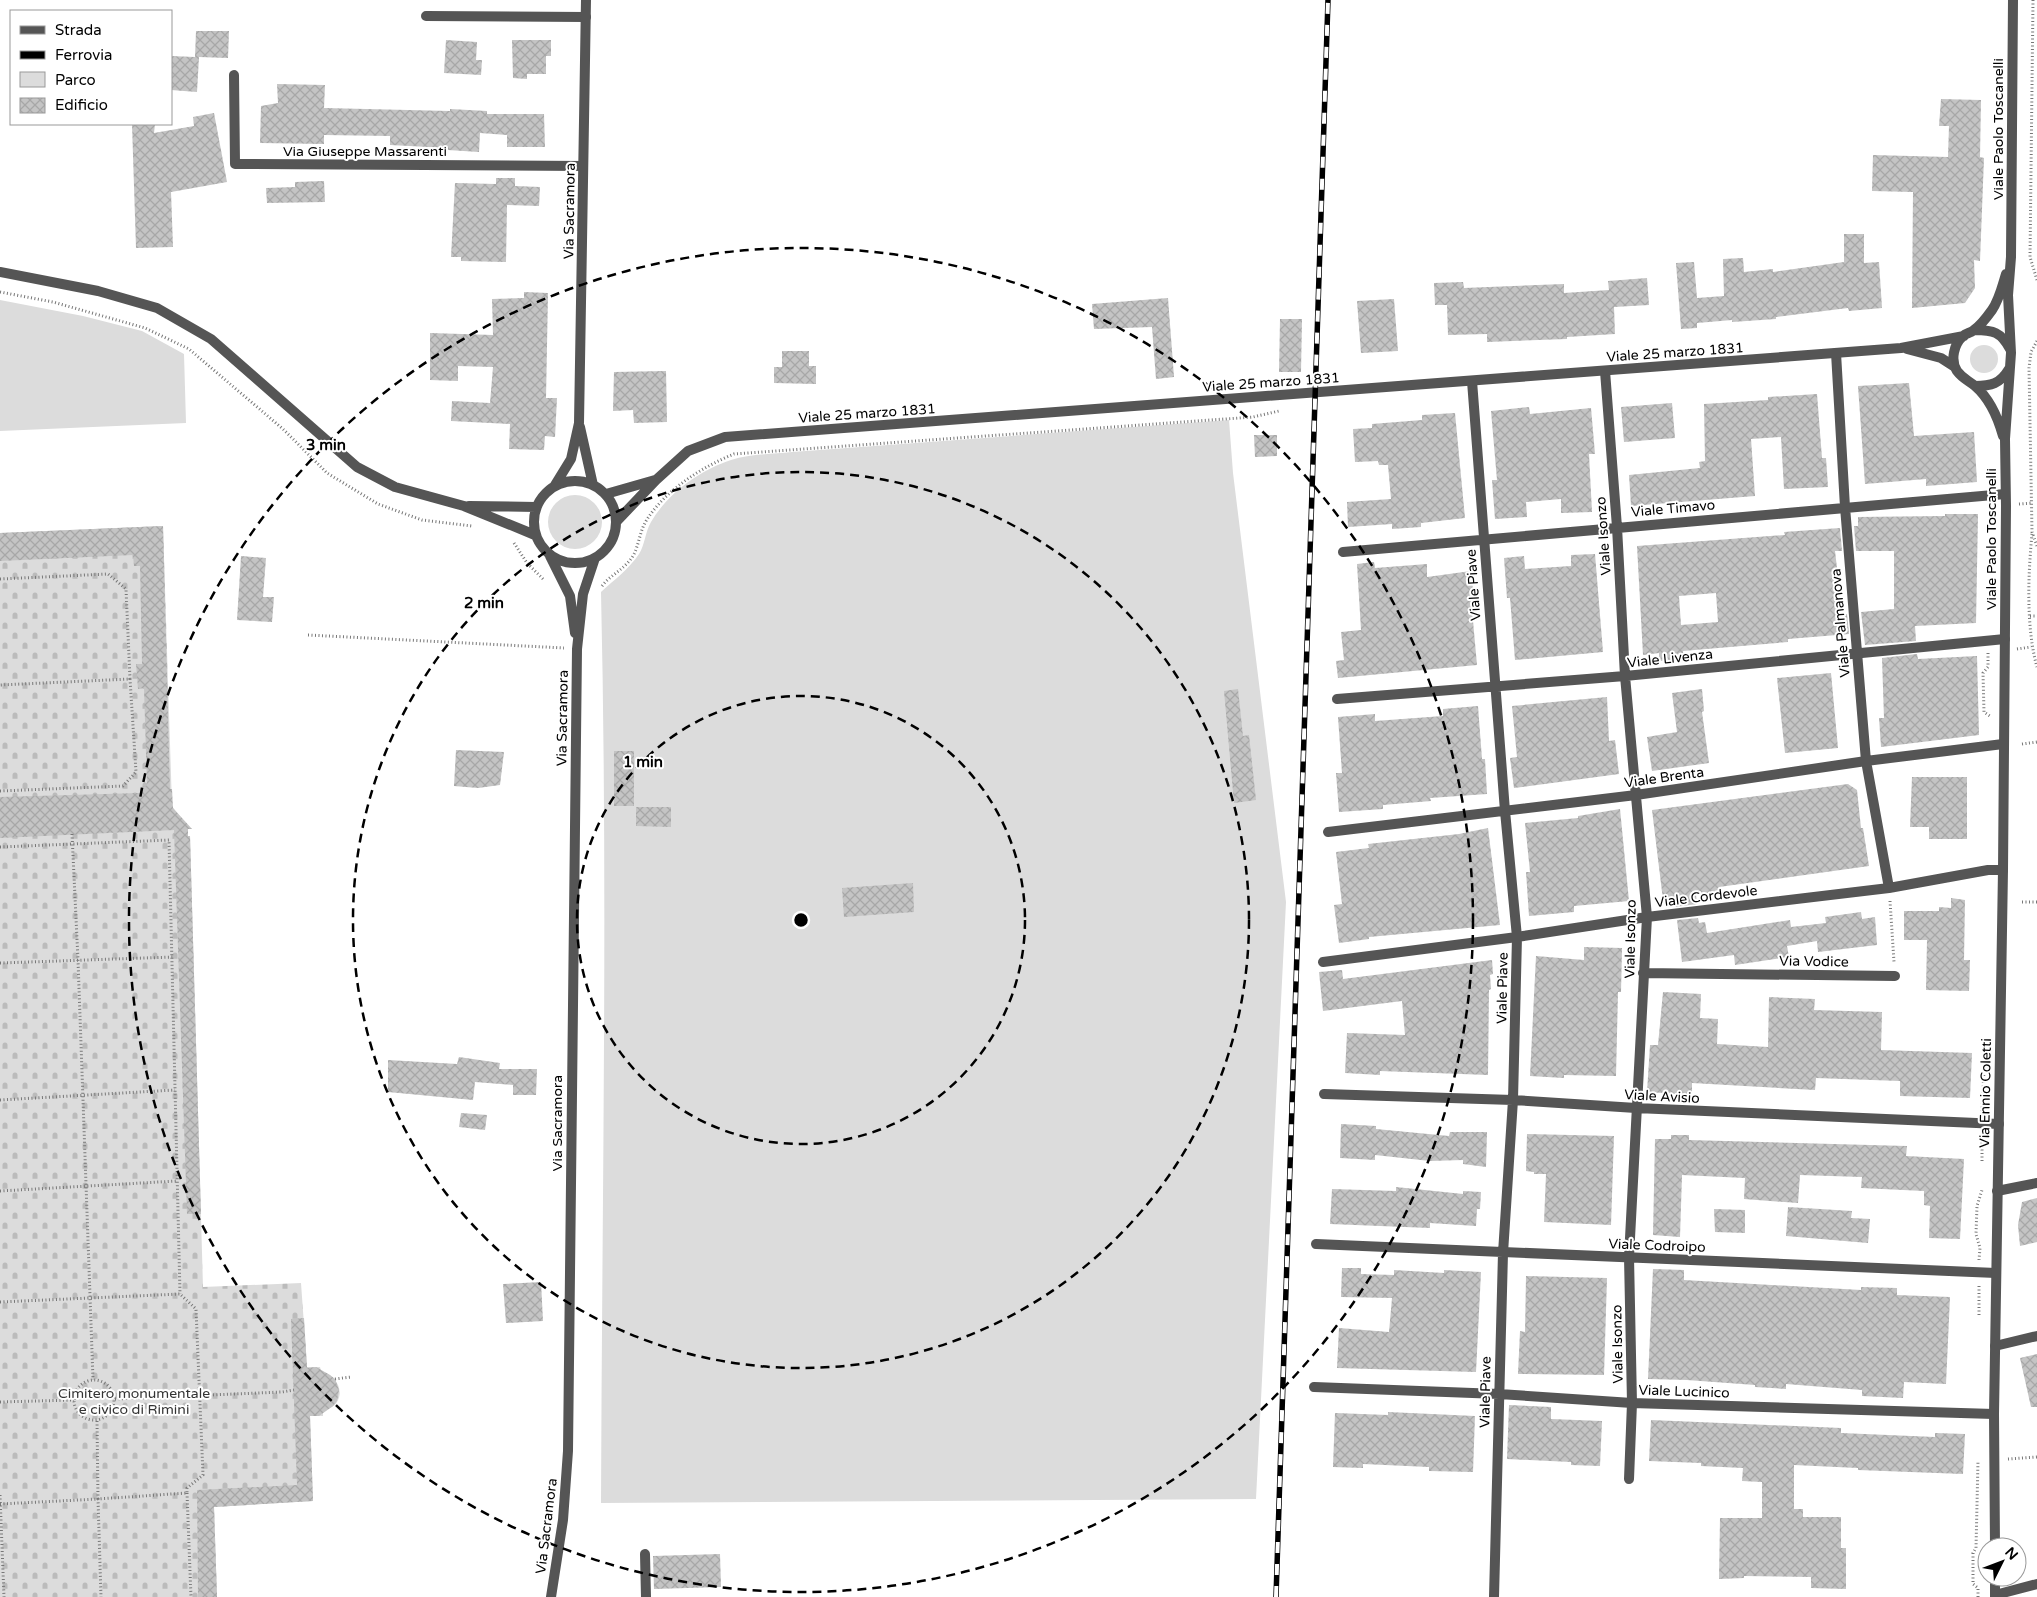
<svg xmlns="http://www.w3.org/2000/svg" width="2037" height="1597" font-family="'Varela Round',sans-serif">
<defs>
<pattern id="cemetery-stones" width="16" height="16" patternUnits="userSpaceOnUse" patternTransform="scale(1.25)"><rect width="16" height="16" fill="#dcdcdc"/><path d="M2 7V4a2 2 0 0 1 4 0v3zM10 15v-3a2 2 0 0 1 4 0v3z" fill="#bbb"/></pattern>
<pattern id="building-cross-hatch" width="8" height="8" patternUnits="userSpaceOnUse" patternTransform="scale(1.25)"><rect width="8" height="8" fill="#c4c4c4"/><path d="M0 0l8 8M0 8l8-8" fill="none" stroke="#a7a7a7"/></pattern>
</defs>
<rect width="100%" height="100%" fill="#fff"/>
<path fill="#dcdcdc" d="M0,300L83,316L142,331L184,354L186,423L0,431Z
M1970 359a14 14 0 1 1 28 0a14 14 0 1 1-28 0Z
M1229,420L1233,473L1286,902L1256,1499L601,1503C602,1200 608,896 601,592C614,580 629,569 639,554C645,545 645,532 651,522C668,493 700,470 731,460C750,454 773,454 792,452Z
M548 522a27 27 0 1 1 54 0a27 27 0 1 1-54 0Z"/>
<path fill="url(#cemetery-stones)" d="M163,526L172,806L188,829V836H190L203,1287L301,1283L307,1367H320L321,1371C334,1374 345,1389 337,1402C334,1407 328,1409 323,1411V1416H310L313,1501L214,1507L217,1597H0V533Z"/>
<path fill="url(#building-cross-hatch)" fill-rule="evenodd" d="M196,31H229L228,58L199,57L197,92L171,90V56L195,57Z
M446,40L477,42L476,60H482L481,75L444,73Z
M512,40H551V56H546V74H527V79L513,78Z
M277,84L325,85L324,108L450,111V109L487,111V114H544L545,147H507V135L480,133L479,152L448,150V148L390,145V136L324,135V144L260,143L261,106L278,103Z
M1941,99L1981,100L1980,157L1984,158L1980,261L1974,260L1975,288L1965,303L1912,308L1913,192L1872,191L1873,155L1948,157L1949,126H1939Z
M214,113L227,182L171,192L173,247L136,248L132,124H155L154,133L194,126L193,117Z
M496,178H515V186L540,187L539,206L507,205L506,262L461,261V257H451L455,183L496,184Z
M324,181L325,202L267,203L266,188L295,187V182Z
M1844,234H1864V263L1879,262L1882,308L1849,311L1848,308L1776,317V319L1732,322V320L1697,323V328L1681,329L1676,263L1694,262L1697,298L1724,296L1723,259L1743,258L1744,272L1773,269V272L1844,262Z
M1647,278L1649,305L1614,307L1615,334L1567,337V339L1487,342V334L1448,335L1447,305H1435L1434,283L1463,282L1464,288L1564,284V293L1609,290L1608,281Z
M524,292L548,293L546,398H557L555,437L545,436L544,450L509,449L510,424L451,421L452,401L490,403L493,367L458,366V381L430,380V333L493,335L492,299L524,298Z
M1168,298L1174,377L1156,379L1152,327L1094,329L1092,304Z
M1394,299L1398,351L1361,353L1357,301Z
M1280,319H1302L1301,372H1279Z
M782,351H809V366H816V384L774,383V367H782Z
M666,371L667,422L634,423L633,410L613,411L614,372Z
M1909,383L1914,436L1974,432L1977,482L1926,486V479L1865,484L1858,386Z
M1817,394L1822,458H1826L1828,487L1784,489L1781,437L1751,439L1755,496L1631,506L1629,475L1700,468L1699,462L1705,461L1704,404L1768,400V397Z
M1672,403L1675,438L1624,442L1621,407Z
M1529,407L1530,414L1591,408L1595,454H1589L1592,512L1561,513V499L1526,502L1527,517L1495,519L1492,480H1497L1491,411Z
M1455,413L1465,518L1421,523V527L1392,529V524L1348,527L1347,502L1391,499L1388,465H1379L1378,461L1355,462L1353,429L1372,428V424L1422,420V415Z
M1254,435H1277V456L1255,457Z
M1945,514H1978L1976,623L1915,626L1916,641L1865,645L1861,612L1894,609V551H1856L1854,526H1858V517L1945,516Z
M163,526L170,789H172L173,808L192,829H188V836H190L201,1214H187L174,830L0,838V797L140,793V787L147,786L144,688L138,689L136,664H142L140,566H134L133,555L0,561V533Z
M1840,528L1842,551H1835L1839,585L1835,586L1838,615L1847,614L1849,634L1788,639V642L1683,651L1684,659L1659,661V653L1643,655L1637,546L1785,535L1784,532ZM1716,593L1718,622L1681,625L1679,596Z
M1595,554L1603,652L1515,660L1510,598H1507L1504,558L1524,556L1525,569L1571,566V555Z
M241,556L266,558L263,597H274L272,622L237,620Z
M1374,562L1375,568L1427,564V577L1471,571L1475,609L1472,610L1477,665L1338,678L1336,661L1344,660L1341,632L1361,630L1357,564Z
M1917,654L1918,659L1977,656L1979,735L1881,747L1879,718H1884L1882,658Z
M1831,673L1838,748L1785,753L1777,678Z
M1238,689L1243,736L1249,735L1256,800L1234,803L1224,691Z
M1702,689L1704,711L1702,712L1709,763L1652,771L1647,737L1677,732L1672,693Z
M1607,697L1609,741L1615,740L1619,774L1514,788L1510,758L1517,757L1512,706Z
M1478,706L1482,759H1485L1487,794L1430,798L1431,801L1383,805V809L1339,812L1336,773H1342L1338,717L1375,714V721L1443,716V709Z
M456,750L504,752L500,785L478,788L454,786Z
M614,751H634V806H614Z
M1912,777H1967V839H1929V827H1910Z
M1848,784L1857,790L1861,828H1863L1869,866L1719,887L1720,892L1696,895L1697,904L1675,907L1674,899L1663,900L1652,810Z
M636,807H671V827L636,826Z
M1620,809L1629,901L1574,906V912L1529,916L1526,872H1530L1525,823L1578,818V816Z
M1488,828L1500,925L1369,937V939L1339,943L1334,905L1342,904L1336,852L1369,848L1368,844L1459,834Z
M913,883L914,912L844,917L842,888Z
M1951,898L1965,900L1964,960H1970L1969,991L1926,990L1927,940H1904V911H1939V907L1951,908Z
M1861,912L1862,919L1875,917L1877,945L1818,952L1817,941L1787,946L1789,957L1735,965L1734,955L1682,962L1677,920L1698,918L1699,923L1705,922L1707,933L1790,920L1791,927L1826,923L1825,917Z
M1584,947L1622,948L1621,992H1618L1616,1076L1564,1075V1078L1530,1076L1536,956L1584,960Z
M1492,960L1493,974L1490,975L1491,989L1489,990L1488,1075L1380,1071V1075L1345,1073L1347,1033L1405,1035L1402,1001L1323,1011L1319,972L1342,970L1343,979Z
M1663,992L1701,994L1700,1018L1718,1019L1717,1044L1768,1047L1769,997L1815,999L1814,1010L1882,1012L1881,1050L1972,1053L1970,1098L1900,1096V1081L1816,1078L1815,1090L1692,1083V1095L1647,1092L1650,1045H1658Z
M459,1057L500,1063L499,1069H537L536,1095H513V1085L475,1082L473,1100L388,1092V1060L457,1064Z
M461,1113L487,1115L485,1130L459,1127Z
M1341,1124L1376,1126V1129L1449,1136L1450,1132H1487L1486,1167L1463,1164V1160L1430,1161L1375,1155V1160L1340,1158Z
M1527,1134L1614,1136L1611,1225L1544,1222L1546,1174H1534V1172L1526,1171Z
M1671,1135H1689V1140L1907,1146L1906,1156L1964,1159L1960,1239L1929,1238L1930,1206L1924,1205V1191L1861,1188L1862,1177L1800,1175L1798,1203L1744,1199L1745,1178L1682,1175L1680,1237L1653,1235L1655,1139H1671Z
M1396,1187L1463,1194V1191L1481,1192L1480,1209H1477L1476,1226L1430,1223V1228L1330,1224L1332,1189L1396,1191Z
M2037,1198V1242L2020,1246L2018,1225L2022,1202Z
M1788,1207L1852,1211L1851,1218L1870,1219L1868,1243L1786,1236Z
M1714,1209L1745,1210V1233L1715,1232Z
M1342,1268H1361V1274L1394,1275V1270L1444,1273V1270L1481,1272L1476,1372L1337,1368L1339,1328L1389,1332L1392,1298L1341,1297Z
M1653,1269L1684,1270V1280L1861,1290V1287L1897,1288V1295L1950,1297L1946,1384L1904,1382L1903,1398L1862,1396V1390L1786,1384V1389L1755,1387V1385L1687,1380L1648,1379Z
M1526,1276L1607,1278L1604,1375L1518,1374L1520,1331L1525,1332Z
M541,1282L543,1321L506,1323L503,1284Z
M304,1318L307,1368L316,1367L330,1375L335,1379L339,1390L337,1401L333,1406L319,1416H310L313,1501L214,1507L217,1597H198L197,1490L297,1485L291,1319Z
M2037,1354V1407H2031L2020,1358Z
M1509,1405L1551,1407V1419L1602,1421L1600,1466L1571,1465V1462L1507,1459Z
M1388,1412L1475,1416L1473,1472L1429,1471V1467L1363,1464V1468L1333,1467L1335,1413L1388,1415Z
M1651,1420L1841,1428V1433L1935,1437V1433L1965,1434L1963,1474L1858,1470V1468L1794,1465V1509H1803V1517H1841V1548H1846V1589L1811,1588V1577L1744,1576V1578L1719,1579L1720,1518H1762V1482L1742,1481L1743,1468L1701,1466V1463L1649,1461Z
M720,1554L721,1587L654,1589L653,1556Z"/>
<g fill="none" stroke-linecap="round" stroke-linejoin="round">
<path stroke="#777" stroke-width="3" stroke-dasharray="1 2.5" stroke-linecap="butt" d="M2033,0L2030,257L2037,280
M0,292L53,302L145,328L189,349L283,429L327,473L378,504L422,520L472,526
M2037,341L2031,352L2029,368L2032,532L2037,546
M2019,504L2032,503
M2032,534C2028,575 2026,628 2037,667
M514,543L527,563L544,580
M0,579L108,574L126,589L130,679L0,685
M602,586C611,574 626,569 634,554C639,544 640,531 646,521C665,490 702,467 734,454L1253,417L1279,411
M2030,616H2037
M308,635L564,648
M2017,649L2031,647
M1988,653V667L1983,673L1984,712L1990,716
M2022,744L2037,742
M0,791L123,786L136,772L130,679
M72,834L78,960L93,1380
M0,847L169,840L180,1294
M1890,901L1894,962
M2022,902H2037
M0,963L173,957
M0,1100L175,1090
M1982,1111L1984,1070
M1982,1161V1138
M0,1191L177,1181
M1979,1260L1980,1248L1976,1234L1977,1206L1982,1190
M1979,1286V1315
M0,1302L180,1294L196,1309L203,1475L187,1488V1493L98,1499L97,1420
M335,1379L351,1377
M74 1400a20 20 0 1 1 40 0a20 20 0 1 1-40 0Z
M115,1399L282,1392L294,1390
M0,1402L74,1400
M2008,1459L2037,1457
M187,1493L191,1597
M0,1495L4,1597
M0,1504L98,1499L101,1597
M1978,1597V1588L1973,1584V1553L1976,1548L1978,1461"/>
<path stroke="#555" stroke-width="10" d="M426,16L586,17
M234,75L235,164L583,166
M1836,353L1845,507L1866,761L1889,888
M1605,371L1617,527L1625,676L1647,917L1629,1257L1632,1403L1629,1479
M1472,381L1505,811L1517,937L1513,1100L1503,1253L1494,1597
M1343,552L2005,494
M1337,699L1625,676L2005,639
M1328,832L1636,795L1866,761L2003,744
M1323,962L1517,937L1647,917L1889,888L1988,870H2003
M1643,973L1895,976
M1324,1094L1513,1100L1636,1108L1999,1124
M1997,1191L2037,1183
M1316,1244L1996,1273
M1995,1346L2037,1336
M1314,1387L1499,1394L1632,1403L1994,1414
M645,1554L646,1597
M1995,1595L2037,1584"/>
<path stroke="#555" stroke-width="10" d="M0,272L98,291L157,308L211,339L357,467L395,487L464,506L535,535
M1975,330C1993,330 2001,332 2010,349
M1907,349L1941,358L1955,367
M1975,386C1991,386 2000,384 2009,369
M580,427L593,485
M2003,436C1998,418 1989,398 1975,386C1968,380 1963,379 1957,371C1950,360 1954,344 1963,336C1966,333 1971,333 1974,330C1980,326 1987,317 1992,310C1999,300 2002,287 2006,274
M534 522a41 41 0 1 1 82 0a41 41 0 1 1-82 0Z
M555,485L571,459L579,423L586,0
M606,494L655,480
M469,506L536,507
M616,522L656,480L688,451L725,437L1901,348L1964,336
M550,556L570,596L575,633
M1995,1547L1994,1414L2003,870L2006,506L2005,439L2011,353L2008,295L2011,257L2013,0
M551,1597L563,1520L568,1451L577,649L583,594L595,558
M1995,1597V1577"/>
<defs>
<path id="rail" d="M1276,1597L1328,0"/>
</defs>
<use href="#rail" stroke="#000" stroke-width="5.5"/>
<use href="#rail" stroke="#fff" stroke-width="4" stroke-dasharray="11" stroke-linecap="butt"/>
</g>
<g fill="none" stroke="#000" stroke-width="2.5" stroke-dasharray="9 6">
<circle cx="801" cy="920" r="224"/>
<circle cx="801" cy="920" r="448"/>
<circle cx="801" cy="920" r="672"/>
</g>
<g text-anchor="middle" stroke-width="4" stroke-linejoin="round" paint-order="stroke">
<g font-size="14" fill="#000" stroke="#fff">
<text transform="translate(1998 129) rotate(-90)" y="5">Viale Paolo Toscanelli</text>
<text x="365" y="156">Via Giuseppe Massarenti</text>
<text transform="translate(569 211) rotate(-89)" y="5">Via Sacramora</text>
<text transform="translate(1675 352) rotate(-4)" y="5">Viale 25 marzo 1831</text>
<text transform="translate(1271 382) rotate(-4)" y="5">Viale 25 marzo 1831</text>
<text transform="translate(867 413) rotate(-4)" y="5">Viale 25 marzo 1831</text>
<text transform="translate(1673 508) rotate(-5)" y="5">Viale Timavo</text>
<text transform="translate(1603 536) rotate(-94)" y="5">Viale Isonzo</text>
<text transform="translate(1991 539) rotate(-90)" y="5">Viale Paolo Toscanelli</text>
<text transform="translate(1473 585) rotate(-94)" y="5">Viale Piave</text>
<text transform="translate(1840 623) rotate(-95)" y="5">Viale Palmanova</text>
<text transform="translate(1670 658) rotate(-6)" y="5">Viale Livenza</text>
<text transform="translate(562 718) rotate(-89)" y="5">Via Sacramora</text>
<text transform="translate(1664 777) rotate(-8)" y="5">Viale Brenta</text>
<text transform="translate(1706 896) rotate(-7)" y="5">Viale Cordevole</text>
<text transform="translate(1630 939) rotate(-89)" y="5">Viale Isonzo</text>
<text transform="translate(1814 961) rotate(1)" y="5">Via Vodice</text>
<text transform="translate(1502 988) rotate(-89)" y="5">Viale Piave</text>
<text transform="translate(1985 1093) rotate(-89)" y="5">Via Ennio Coletti</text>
<text transform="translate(1662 1096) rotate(3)" y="5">Viale Avisio</text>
<text transform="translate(557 1123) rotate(-90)" y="5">Via Sacramora</text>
<text transform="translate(1657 1245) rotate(2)" y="5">Viale Codroipo</text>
<text transform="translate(1617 1344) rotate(-91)" y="5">Viale Isonzo</text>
<text transform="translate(1684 1391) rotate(2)" y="5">Viale Lucinico</text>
<text transform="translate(1485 1392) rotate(-89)" y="5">Viale Piave</text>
<text transform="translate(546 1526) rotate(-83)" y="5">Via Sacramora</text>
</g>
<g font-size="14" fill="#333" stroke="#fff">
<text x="134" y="1398">Cimitero monumentale<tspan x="134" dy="16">e civico di Rimini</tspan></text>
</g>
</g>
<circle cx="801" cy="920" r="8" fill="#000" stroke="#fff" stroke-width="2.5"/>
<g font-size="15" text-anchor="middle" font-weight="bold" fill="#000" stroke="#fff" stroke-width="4" stroke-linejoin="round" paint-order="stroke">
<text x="326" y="450">3 min</text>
<text x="484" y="608">2 min</text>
<text x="643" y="767">1 min</text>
</g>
<rect x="10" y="10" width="162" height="115" fill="#ffffff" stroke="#999999"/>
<rect x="20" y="26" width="25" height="8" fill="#555555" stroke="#999999"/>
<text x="55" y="35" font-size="15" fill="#000000">Strada</text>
<rect x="20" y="51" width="25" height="8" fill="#000000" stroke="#999999"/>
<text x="55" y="60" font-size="15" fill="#000000">Ferrovia</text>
<rect x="20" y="72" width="25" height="15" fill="#dcdcdc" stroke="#999999"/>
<text x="55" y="85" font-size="15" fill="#000000">Parco</text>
<rect x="20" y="98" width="25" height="15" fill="url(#building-cross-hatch)" stroke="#999999"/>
<text x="55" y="110" font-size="15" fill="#000000">Edificio</text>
<g transform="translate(2002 1562) rotate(48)"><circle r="24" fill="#ffffff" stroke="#999999"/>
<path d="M0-4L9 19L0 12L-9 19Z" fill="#000000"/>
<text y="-8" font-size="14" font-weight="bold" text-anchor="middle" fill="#000000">N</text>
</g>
</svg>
